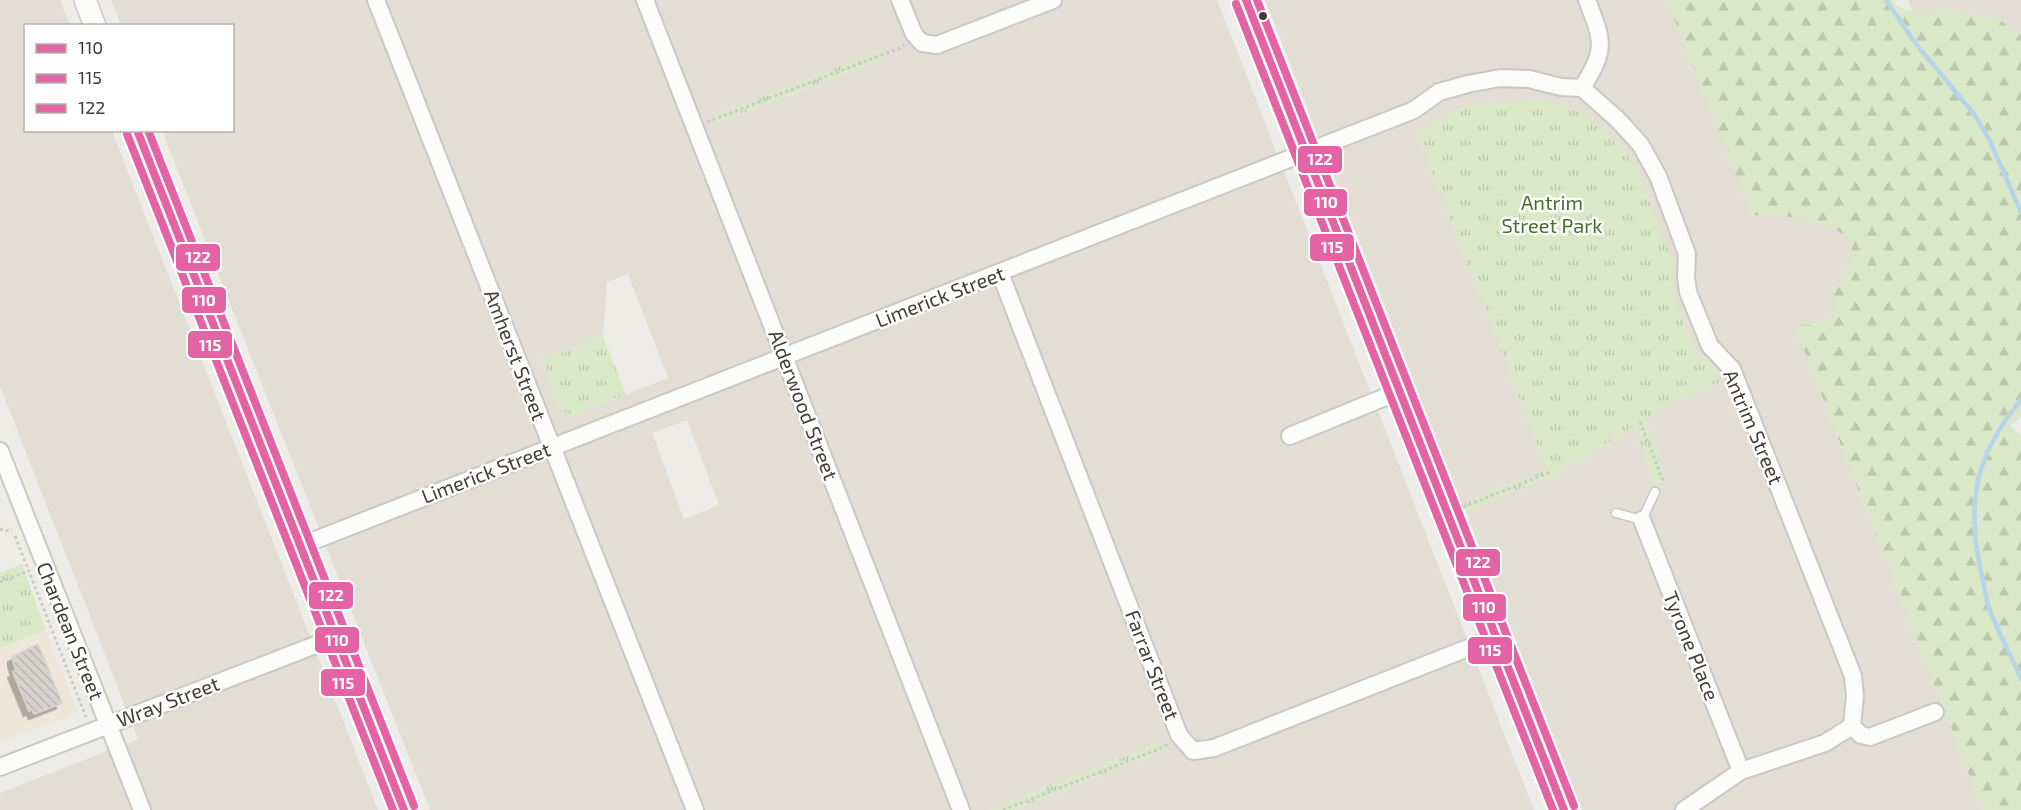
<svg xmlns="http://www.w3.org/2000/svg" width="2021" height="810" font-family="'Exo 2',sans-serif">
<defs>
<pattern id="grass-tufts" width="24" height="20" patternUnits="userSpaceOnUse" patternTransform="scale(1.5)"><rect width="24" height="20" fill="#d9e8c7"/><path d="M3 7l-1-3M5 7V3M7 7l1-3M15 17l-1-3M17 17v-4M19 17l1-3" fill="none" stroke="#bbc8ac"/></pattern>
<pattern id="forest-firs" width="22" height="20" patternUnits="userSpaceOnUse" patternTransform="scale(1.5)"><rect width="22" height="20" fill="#d9e8c7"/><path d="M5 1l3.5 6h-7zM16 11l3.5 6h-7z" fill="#bbc8ac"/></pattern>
<pattern id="building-back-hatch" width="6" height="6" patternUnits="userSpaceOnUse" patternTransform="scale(1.5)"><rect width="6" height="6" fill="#d6d3cd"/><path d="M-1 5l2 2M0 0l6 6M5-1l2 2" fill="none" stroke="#b9b6b1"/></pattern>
<filter id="shadow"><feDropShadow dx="-5.5" dy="5.5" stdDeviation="0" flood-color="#0004"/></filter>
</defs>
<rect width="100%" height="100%" fill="#eeece6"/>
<path fill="#e2ded3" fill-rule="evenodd" d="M2,0H60L70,25L26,26V130L112,131L378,810H0V793L138,739L0,386V1Z
M111,0H1217L1534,810H1013L1163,750L1160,742L990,810H430L162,131L232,130V26L121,25ZM881,51L884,58L803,90L717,123L714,116ZM628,274L668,378L573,415L542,360L603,336L607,282ZM687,420L719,505L684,519L652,433Z
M1265,0H1667L1708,102L1915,19L1908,0H2021V263L1805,352L1983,810H1582L1466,512L1550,476L1551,478L1634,426L1656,485L1667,480L1644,419L1669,403L1720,383L1711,362L1696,353L1674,302V265L1418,133L1547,469L1462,504Z"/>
<path fill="#ece7d8" d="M46,630L78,712L0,742V648Z"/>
<path fill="url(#grass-tufts)" d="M881,50L884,58L717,123L714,116Z
M1538,99L1581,113L1621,145L1637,171L1674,265V302L1696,353L1711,362L1720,383L1669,403L1645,419L1667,480L1656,485L1634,426L1551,478L1549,476L1466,512L1462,504L1547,469L1417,133L1464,106Z
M603,336L626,394L573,415L561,410L542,360Z
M22,564L46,630L0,648V573Z
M1160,742L1163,750L1013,810H990Z"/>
<path fill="url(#forest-firs)" d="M1667,0H1894L1896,6L1922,15L1944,9L2003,22L2021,36V416L2011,426L2021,436V810H1983L1794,324L1809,325L1833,318L1834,293L1850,265L1853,240C1816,216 1794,216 1751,215Z"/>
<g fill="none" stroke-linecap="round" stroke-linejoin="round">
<path stroke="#b8d4ea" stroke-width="4.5" d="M1886,0L1916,44L1974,114L1989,139L2021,212
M2021,400C1975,455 1966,502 1981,572C1984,583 1985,596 1989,608C1998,632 2011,655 2021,679"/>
</g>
<path fill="url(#building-back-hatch)" stroke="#d6d3cc" stroke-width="1.5" filter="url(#shadow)" d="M38,644L62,703L34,714L32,709L29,711L13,672L16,671L12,657Z"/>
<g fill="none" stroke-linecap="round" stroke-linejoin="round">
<defs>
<path id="service" d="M1616,513L1642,520L1655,492"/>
<path id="minor" d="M376,0L695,810
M645,0L961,810
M900,0L914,34L922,43L937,45L1053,0
M1582,88L1617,119L1640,144L1658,176L1687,254L1686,277L1688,292L1710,346L1732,369L1853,676L1855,696L1852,726
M1582,88C1607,48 1603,42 1587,0
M1000,273L1179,735L1193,751L1214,748L1496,637
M1290,436L1400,391
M0,451L142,810
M1642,520L1741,771
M300,546L1414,110L1439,92L1468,84L1500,78L1529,79L1561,87L1582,88
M1852,726L1861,735L1870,737L1935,712
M0,767L336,637
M1684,810L1741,771L1825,743L1852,726"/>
<path id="tertiary" d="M85,0L95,26
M1246,0L1564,810
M137,130L404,810"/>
</defs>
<use href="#service" stroke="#cac8c2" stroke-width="11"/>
<use href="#minor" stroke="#cac8c2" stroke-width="20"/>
<use href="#tertiary" stroke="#cac8c2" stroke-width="24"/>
<path stroke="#cccac6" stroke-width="3" stroke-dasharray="3 3" stroke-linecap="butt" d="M707,122L900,48L904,44
M1640,422L1663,480L1662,484
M1463,507L1550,472
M0,529L6,531L12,529
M15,536L86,717
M0,582L29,571
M1003,810L1164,747L1168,743"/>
<use href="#service" stroke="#fcfcfb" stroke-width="8"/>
<use href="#minor" stroke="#fcfcfb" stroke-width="16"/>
<use href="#tertiary" stroke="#fcfcfb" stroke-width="21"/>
<defs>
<path id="bus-1" d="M1246,0L1564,810
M137,130L404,810"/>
<path id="bus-2" d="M1236,4L1553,810
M127,134L393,810"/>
<path id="bus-3" d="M1257,0L1574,806
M148,130L414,806"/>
</defs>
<use href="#bus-1" stroke="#fff" stroke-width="12"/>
<use href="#bus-2" stroke="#fff" stroke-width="12"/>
<use href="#bus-3" stroke="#fff" stroke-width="12"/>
<use href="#bus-1" stroke="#e463a4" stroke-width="8"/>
<use href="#bus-2" stroke="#e463a4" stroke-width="8"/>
<use href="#bus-3" stroke="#e463a4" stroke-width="8"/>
</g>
<circle fill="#423d34" stroke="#fff" stroke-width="2" cx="1263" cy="16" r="5"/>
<g text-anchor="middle" stroke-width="5" stroke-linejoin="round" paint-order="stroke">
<g font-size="20" fill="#41712a" stroke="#fff">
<text x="1552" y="210">Antrim<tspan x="1552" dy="23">Street Park</tspan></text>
</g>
<g font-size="20" fill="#423d34" stroke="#fff">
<text transform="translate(940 297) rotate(-21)" y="7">Limerick Street</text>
<text transform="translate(515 355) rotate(69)" y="7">Amherst Street</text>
<text transform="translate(803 405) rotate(69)" y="7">Alderwood Street</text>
<text transform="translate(1753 427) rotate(67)" y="7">Antrim Street</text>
<text transform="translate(486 473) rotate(-21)" y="7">Limerick Street</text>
<text transform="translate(70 631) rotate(68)" y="7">Chardean Street</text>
<text transform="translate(1691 646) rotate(68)" y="7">Tyrone Place</text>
<text transform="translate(1152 665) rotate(69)" y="7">Farrar Street</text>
<text transform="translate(168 702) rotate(-21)" y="7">Wray Street</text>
</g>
</g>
<g stroke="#fff" stroke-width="2">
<rect x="1297" y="145" width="46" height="29" rx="6" fill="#e463a4"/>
<rect x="1303" y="188" width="45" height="29" rx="6" fill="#e463a4"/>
<rect x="1309" y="233" width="46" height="29" rx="6" fill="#e463a4"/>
<rect x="175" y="243" width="46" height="29" rx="6" fill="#e463a4"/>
<rect x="181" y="286" width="46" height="28" rx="6" fill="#e463a4"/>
<rect x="187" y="330" width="46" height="29" rx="6" fill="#e463a4"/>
<rect x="1455" y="548" width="46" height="29" rx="6" fill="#e463a4"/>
<rect x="308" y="581" width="46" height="29" rx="6" fill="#e463a4"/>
<rect x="1462" y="593" width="45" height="29" rx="6" fill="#e463a4"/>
<rect x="314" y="626" width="46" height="28" rx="6" fill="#e463a4"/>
<rect x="1467" y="636" width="46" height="29" rx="6" fill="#e463a4"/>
<rect x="320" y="668" width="46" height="29" rx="6" fill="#e463a4"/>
</g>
<g font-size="16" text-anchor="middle" font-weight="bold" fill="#fff">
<text x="1320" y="165">122</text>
<text x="1326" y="208">110</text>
<text x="1332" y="253">115</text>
<text x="198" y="263">122</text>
<text x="204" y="306">110</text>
<text x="210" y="351">115</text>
<text x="1478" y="568">122</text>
<text x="331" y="601">122</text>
<text x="1484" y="613">110</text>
<text x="337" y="646">110</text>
<text x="1490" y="656">115</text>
<text x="343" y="689">115</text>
</g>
<rect x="24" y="24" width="210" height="108" fill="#ffffff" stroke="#b3b1ae" stroke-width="1.5"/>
<rect x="36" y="44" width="30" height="9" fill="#e463a4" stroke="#b3b1ae" stroke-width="1.5"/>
<text x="78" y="54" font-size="18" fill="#423d34">110</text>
<rect x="36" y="74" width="30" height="9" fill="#e463a4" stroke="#b3b1ae" stroke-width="1.5"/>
<text x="78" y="84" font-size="18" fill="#423d34">115</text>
<rect x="36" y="104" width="30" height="9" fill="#e463a4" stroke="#b3b1ae" stroke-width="1.5"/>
<text x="78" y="114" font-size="18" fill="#423d34">122</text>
</svg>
